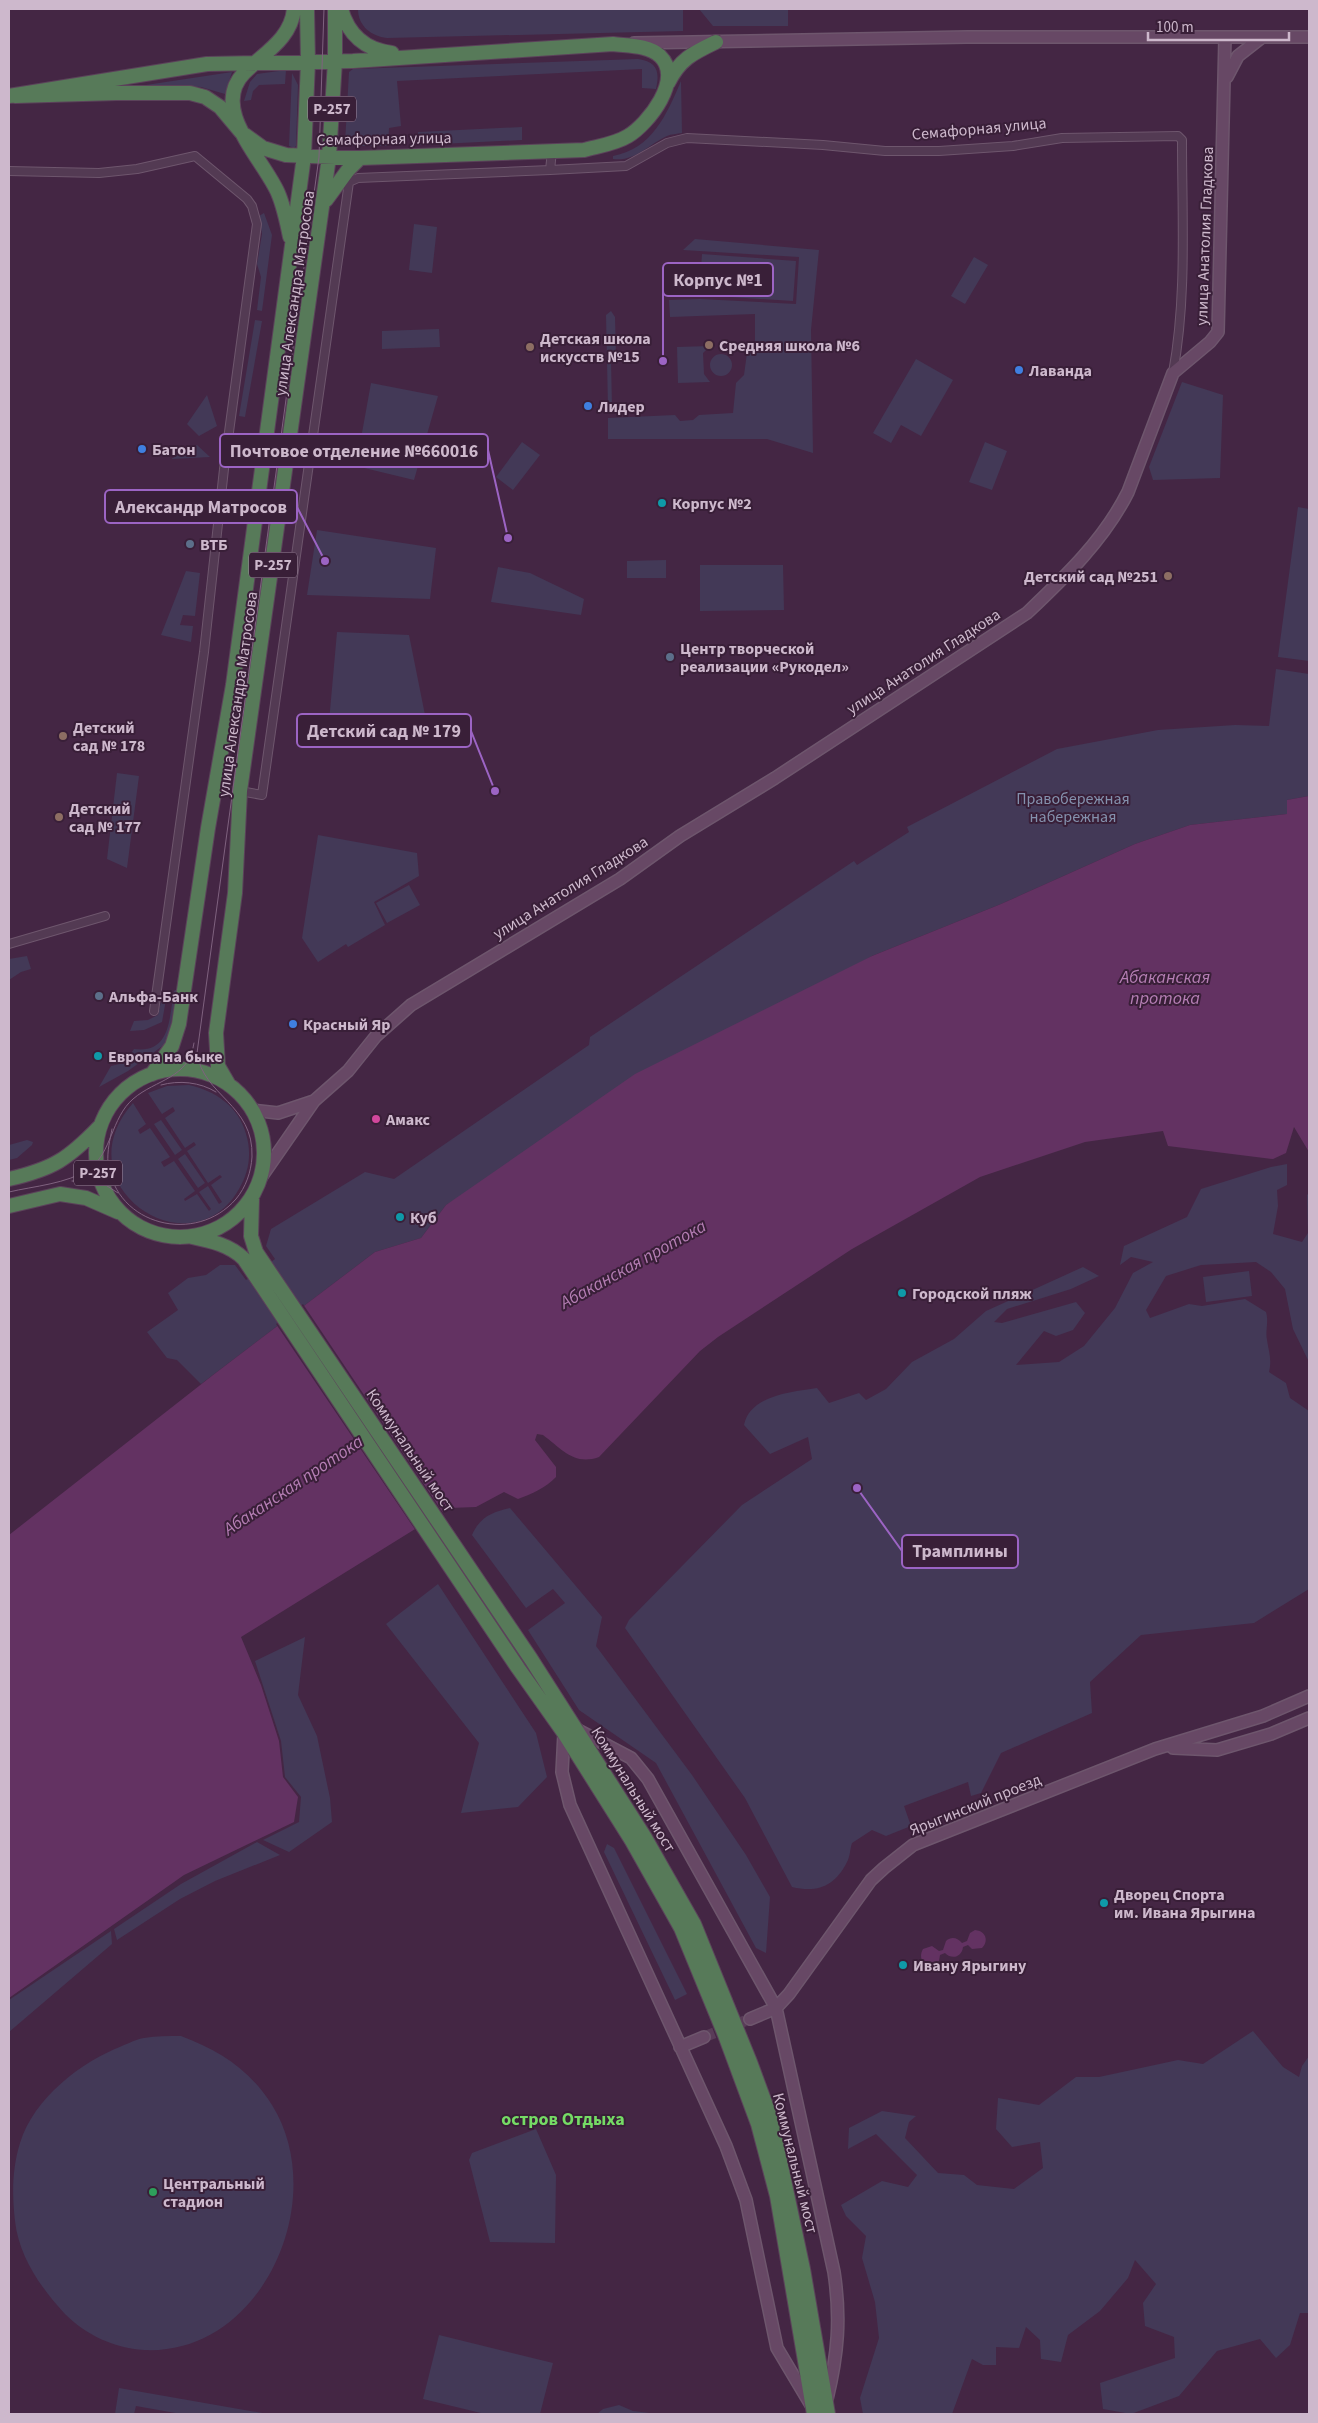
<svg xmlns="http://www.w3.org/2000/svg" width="1318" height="2423" font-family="'Source Sans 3',sans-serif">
<rect width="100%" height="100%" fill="#442644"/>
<path fill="#433957" d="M358,9H683V31L387,38C371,36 358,26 358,9Z
M699,9H788V26H713Z
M638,59C657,62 660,71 656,89L642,88V69L397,81L401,126L389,128L388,146H349L345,143L349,72L353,69Z
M286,70L285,84L259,85L253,91L251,100L244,101L250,82L257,74Z
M232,72L225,94L201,87L146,85Z
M292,73L298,85L296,146L294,148L289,146Z
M681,81L682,133C677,134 671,134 667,136C649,144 635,162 613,159V156C652,149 667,114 681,81Z
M522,127V140L419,145L418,132Z
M264,213L272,235L262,311L257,310L261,277L257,264L262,234L259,216Z
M414,224L437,227L432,273L409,270Z
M695,239L819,250L811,330L813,453L767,439H608V418L675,415L680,421L693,420L699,415L733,413L736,383L744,375L747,353L755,346V314L670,317L669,300L700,299L796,304L799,257L683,250Z
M702,254L796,261L793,301L699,295Z
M974,257L988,265L965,304L951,296Z
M611,311L615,317L616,357L611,360L612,407H608L606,315Z
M255,320L262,321L245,417L239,416Z
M439,329L440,347L382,349V331Z
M710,346L703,353L704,374L710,382L678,383L677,347Z
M710 365a11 11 0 1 1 22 0a11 11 0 1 1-22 0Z
M916,359L953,380L921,436L901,425L891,443L873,433Z
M1182,382L1223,395L1220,478L1153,480L1149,467Z
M371,383L438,396L414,480L356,466Z
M207,395L217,426L199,436L187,424Z
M522,442L540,455L513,490L496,477Z
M985,442L1007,451L992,490L969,482Z
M197,445L210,457L170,459H171Z
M1298,507L1309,509V661L1278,657Z
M317,530L436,548L430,599L307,595Z
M666,560V578H627V561Z
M700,565H783L784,610L700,611Z
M498,567L530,573L584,599L581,615L491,602Z
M186,571L200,573L195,616L183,615L180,625L193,626L191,642L161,635Z
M337,632L409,635L427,725L328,733Z
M1276,669L1309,674V796L1287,800V814L1190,825L1135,844L1001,904L872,956L446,1205L421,1238L375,1252L201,1384L177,1360L167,1358L147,1332L178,1310L168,1293L188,1278L206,1275L220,1265H235L246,1280L275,1259L266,1246L271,1229L365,1172L394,1179L589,1045L590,1037L854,861L857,865L909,832L907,827L1057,749L1158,730L1235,725L1269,726Z
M117,773L139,776L127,868L107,859Z
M318,835L417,853L419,876L374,902L385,925L348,947L346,944L318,962L302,938Z
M409,885L420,905L387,923L376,903Z
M27,956L31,969L21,972L9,980V959Z
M177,989L168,1042L128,1071L99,1087L111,1066L124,1063L134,1049C171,1054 169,1018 174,991Z
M163,993L167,994L162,1022L144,1030L130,1031L134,1021L148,1020L158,1015Z
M189,1085C216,1091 239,1107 246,1134C252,1153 249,1172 239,1189C191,1273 60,1186 133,1103L146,1124L138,1130L140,1134L150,1128L170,1157L161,1162L164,1167L174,1161L195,1191L184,1199L185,1201L197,1194L209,1211L211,1209L199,1192L208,1186L219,1204L222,1202L211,1185L222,1177L220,1175L208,1183L187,1151L196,1145L194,1142L185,1148L165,1118L175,1111L173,1107L162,1114L148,1093L167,1086Z
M161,1120L182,1150L175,1155L154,1124Z
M27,1140L33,1142L32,1145L17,1158L9,1160V1145Z
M185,1154L205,1183L198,1188L178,1159Z
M1287,1164V1185L1277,1190L1278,1206L1273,1234L1302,1242L1308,1233L1307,1195L1309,1193L1308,1360L1293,1329L1285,1289L1271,1272L1256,1262L1201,1265L1166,1276L1146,1310L1150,1318L1189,1304L1202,1306L1245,1299L1266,1312C1269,1322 1265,1331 1267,1340C1269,1353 1272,1359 1269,1372L1286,1383L1290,1398L1309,1411V1589L1254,1623L1141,1635L1090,1682L1092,1713L1001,1753L981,1793L971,1796L968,1782L904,1806L911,1826L886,1836L872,1830L852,1843C850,1849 850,1857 847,1862C835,1886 818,1893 792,1887L745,1798L625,1628L629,1620L742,1505L812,1459L808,1437L770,1454L744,1425C750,1395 792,1392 817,1388L829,1403L859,1393L866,1400L886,1389L912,1362L954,1339L986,1311L1083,1267L1099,1276L1071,1289L1007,1309L994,1322L1002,1323L1076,1302L1085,1313L1073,1330L1056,1336L1044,1331L1016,1365L1059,1362L1084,1346L1115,1308L1133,1273L1153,1262L1131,1257L1120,1265L1124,1246L1187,1217L1201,1189L1271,1167Z
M1249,1271L1252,1296L1206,1302L1203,1277Z
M510,1508L602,1617L596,1646L692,1775L746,1855L770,1897L766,1953L756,1948L656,1763L579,1710L528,1630L565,1603L553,1589L526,1608L472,1535C480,1517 492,1512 510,1508Z
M438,1584L536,1733L547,1777L518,1807L461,1813L479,1743L386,1624Z
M305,1637L298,1695L317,1736L330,1798L332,1822L289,1852L263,1840L299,1822L301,1797L285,1777L281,1741L255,1661Z
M257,1842L280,1855L215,1881L180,1899L117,1940L114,1929L181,1884Z
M607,1844L614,1848L687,1994L675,2000L604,1852Z
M111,1931L112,1944L9,2032V2000Z
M1253,2031L1283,2067L1299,2077L1302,2066L1309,2056V2313H1300L1290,2345L1276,2358L1260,2339L1217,2351L1179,2396L1131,2414L1103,2409L1100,2383L1175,2358L1174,2337L1145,2326L1143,2303L1156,2284L1135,2260L1128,2278L1100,2311L1068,2335L1061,2362L1041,2359L1040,2340L1026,2327L1019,2348L996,2347V2365H983L972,2359L952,2414H863L860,2398L879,2338L875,2302L862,2258L866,2236L846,2216L841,2205L882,2181L908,2187L917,2175L876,2134L848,2149L849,2128L882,2111L916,2116L909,2122L905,2138L938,2173L964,2175L977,2185L1014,2189L1043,2168L1040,2142L1012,2147L996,2129L998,2098L1039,2105L1076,2077H1099L1178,2060L1203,2064Z
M181,2036C220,2051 249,2069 272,2105C331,2199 262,2356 144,2350C114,2348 86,2335 65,2314C41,2288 19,2257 15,2221C12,2194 12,2169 20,2143C34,2098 81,2062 122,2046C129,2043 137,2039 144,2038C156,2036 169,2036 181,2036Z
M536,2129L556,2175L555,2243L490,2242L469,2160L472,2153Z
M439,2335L553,2363L540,2414H485L423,2399Z
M119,2388L268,2414H181L136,2406L134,2414H115Z
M619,2405L633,2411L658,2414H597L603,2409Z"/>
<path fill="#633262" d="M1309,796V1152L1294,1127L1286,1153L1273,1159L1168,1146L1163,1131L1085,1142L980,1177L852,1249L718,1337L700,1351L599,1457C574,1466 562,1449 543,1435L537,1434L535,1440L556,1467V1477C545,1488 532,1494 518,1499L504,1492L476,1507L449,1508L241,1637L261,1685L279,1741L283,1777L298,1797L294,1822L184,1875L9,1998V1535L213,1375L375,1252L421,1238L446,1205L635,1074L872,956L1001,904L1135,844L1190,825L1287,814V800Z
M975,1930C986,1931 989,1941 982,1948L972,1949L968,1945L963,1947C962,1957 952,1960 945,1953L940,1955L939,1961L933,1965C923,1966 918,1958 923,1949L932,1946L939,1951L943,1950L946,1941C952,1936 957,1938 962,1943L967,1941L970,1933Z"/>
<path fill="#442644" d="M303,1304L444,1514L416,1531L276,1324Z"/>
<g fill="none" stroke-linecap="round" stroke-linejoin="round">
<path stroke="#593c58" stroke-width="11" stroke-dasharray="11 5.5" stroke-linecap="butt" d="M704,2037L750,2019"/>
<defs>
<path id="street" d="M550,170L626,166L667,143L687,138L823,145L885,151H939L1013,146L1062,138L1178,136L1182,140C1182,217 1187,297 1173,373
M9,171L99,173L137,169L195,156L247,199L252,206L257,224L224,469L204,652L154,1011
M240,791L262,795L349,182L358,178L550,170L552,151
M9,944L105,916"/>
<path id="secondary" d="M634,43L967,37H1309
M1227,77L1238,56L1261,38
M252,1110L278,1113L314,1101
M262,1176L314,1101L348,1071L376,1036L411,1005L620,879L680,836L775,778L1027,613C1065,577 1104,540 1128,492L1173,373L1210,342L1218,332L1225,38
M576,1729L631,1758L648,1779L776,2008L834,2272C841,2318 838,2354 827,2399
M564,1733L562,1772L570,1805L726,2146L746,2200L777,2348L811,2405
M1173,1748L1217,1750L1271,1734L1309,1718
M750,2019L776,2008L789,1994L871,1880L884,1868L913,1845L1155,1749L1263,1716L1309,1696
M680,2047L704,2037"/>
<path id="highway" d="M341,9C348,34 365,50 392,53
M668,83C680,59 693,53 716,42
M9,96L207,64L353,61L613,44C628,46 648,45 660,56C684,79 648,124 628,136C615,144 599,146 584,150L360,158L286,155L263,148L241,132L220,107L205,97L190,93H117L15,96
M326,200L348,170L360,158
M290,237C287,222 284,207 278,193C264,160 209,109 244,73C264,53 291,39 294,9
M96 1153a84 84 0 1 1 168 0a84 84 0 1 1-168 0Z
M152,1074L172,1046L179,1024L208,828L233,685L304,156L308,62L307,9
M229,1085L218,1066L216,1033L235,893L240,791L329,157L335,61V9
M9,1179C53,1169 68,1159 99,1127
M252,1199L251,1236L256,1252L531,1659L644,1836L694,1924L750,2062L771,2119L803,2269L828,2414
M9,1206L60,1194L86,1198L118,1212
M192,1237C211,1241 230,1245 244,1259L518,1668L564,1733L632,1841L681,1928L725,2035L758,2124L777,2196L814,2414"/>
</defs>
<use href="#street" stroke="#6e566d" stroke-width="10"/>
<use href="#secondary" stroke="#6e566d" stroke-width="14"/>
<use href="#highway" stroke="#5b425a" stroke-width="16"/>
<use href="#street" stroke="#533a53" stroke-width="8"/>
<use href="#secondary" stroke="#674865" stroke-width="11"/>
<use href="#highway" stroke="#577a59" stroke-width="14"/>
<path stroke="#7f627f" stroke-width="1" d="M161,1085C179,1080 200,1082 216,1092
M112,1129C110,1140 107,1151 108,1163C116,1226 196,1245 236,1199C246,1187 251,1172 252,1157C254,1104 203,1096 197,1053L319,157L324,9
M72,1181L101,1182L118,1193
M9,1192C34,1186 67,1184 89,1169C112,1153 111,1118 133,1099C156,1079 189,1079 194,1043"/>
</g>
<g fill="#8d6e63" stroke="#391f38" stroke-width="2">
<circle cx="709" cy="345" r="5"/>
<circle cx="530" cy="347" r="5"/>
<circle cx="1168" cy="576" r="5"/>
<circle cx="63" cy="736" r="5"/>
<circle cx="59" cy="817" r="5"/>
</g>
<g fill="#3f7fe0" stroke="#391f38" stroke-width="2">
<circle cx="1019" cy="370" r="5"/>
<circle cx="588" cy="406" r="5"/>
<circle cx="142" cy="449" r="5"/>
<circle cx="293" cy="1024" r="5"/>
</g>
<g fill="#0f9aa8" stroke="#391f38" stroke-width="2">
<circle cx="662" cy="503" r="5"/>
<circle cx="98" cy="1056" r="5"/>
<circle cx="400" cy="1217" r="5"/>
<circle cx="902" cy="1293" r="5"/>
<circle cx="1104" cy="1903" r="5"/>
<circle cx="903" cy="1965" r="5"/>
</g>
<g fill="#5c6f8a" stroke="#391f38" stroke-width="2">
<circle cx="190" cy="544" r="5"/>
<circle cx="670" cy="657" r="5"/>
<circle cx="99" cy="996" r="5"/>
</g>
<circle fill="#d1479c" stroke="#391f38" stroke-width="2" cx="376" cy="1119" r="5"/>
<circle fill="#2e9e5b" stroke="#391f38" stroke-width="2" cx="153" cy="2192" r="5"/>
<g text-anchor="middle" stroke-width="4" stroke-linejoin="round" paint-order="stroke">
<g fill="#391f38" stroke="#a18aa0" stroke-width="1">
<rect x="308" y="96.5" width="48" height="25" rx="4"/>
<rect x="249" y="552.5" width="48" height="25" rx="4"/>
<rect x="74" y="1160.5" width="48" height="25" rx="4"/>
</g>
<g font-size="15" font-weight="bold" fill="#cdb8cc">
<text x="332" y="114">Р-257</text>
<text x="273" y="570">Р-257</text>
<text x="98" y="1178">Р-257</text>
</g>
<g font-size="16" fill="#cdb8cc" stroke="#391f38">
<text transform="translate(979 128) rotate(-5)" y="6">Семафорная улица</text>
<text transform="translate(384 138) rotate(-1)" y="6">Семафорная улица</text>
<text transform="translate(1204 236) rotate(-88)" y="6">улица Анатолия Гладкова</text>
<text transform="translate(294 293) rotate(-82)" y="6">улица Александра Матросова</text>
<text transform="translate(923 661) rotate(-33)" y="6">улица Анатолия Гладкова</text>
<text transform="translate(237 694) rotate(-82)" y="6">улица Александра Матросова</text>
<text transform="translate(570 887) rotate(-32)" y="6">улица Анатолия Гладкова</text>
<text transform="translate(411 1450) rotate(56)" y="6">Коммунальный мост</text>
<text transform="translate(634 1789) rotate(58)" y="6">Коммунальный мост</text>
<text transform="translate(975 1804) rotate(-22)" y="6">Ярыгинский проезд</text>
<text transform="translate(796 2163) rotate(76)" y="6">Коммунальный мост</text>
</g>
<g font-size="16" font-weight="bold" fill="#cdb8cc" stroke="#391f38" text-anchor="start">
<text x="540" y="344">Детская школа<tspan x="540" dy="18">искусств №15</tspan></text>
<text x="719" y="351">Средняя школа №6</text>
<text x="1029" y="376">Лаванда</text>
<text x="598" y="412">Лидер</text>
<text x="152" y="455">Батон</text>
<text x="672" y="509">Корпус №2</text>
<text x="200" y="550">ВТБ</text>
<text x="1158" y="582" text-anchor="end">Детский сад №251</text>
<text x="680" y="654">Центр творческой<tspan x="680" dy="18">реализации «Рукодел»</tspan></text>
<text x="73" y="733">Детский<tspan x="73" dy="18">сад № 178</tspan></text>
<text x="69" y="814">Детский<tspan x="69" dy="18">сад № 177</tspan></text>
<text x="109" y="1002">Альфа-Банк</text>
<text x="303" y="1030">Красный Яр</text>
<text x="108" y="1062">Европа на быке</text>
<text x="386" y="1125">Амакс</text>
<text x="410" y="1223">Куб</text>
<text x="912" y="1299">Городской пляж</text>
<text x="1114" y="1900">Дворец Спорта<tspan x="1114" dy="18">им. Ивана Ярыгина</tspan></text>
<text x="913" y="1971">Ивану Ярыгину</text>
<text x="163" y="2189">Центральный<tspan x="163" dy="18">стадион</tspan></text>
</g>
<g font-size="16" fill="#8491ad" stroke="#391f38">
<text x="1073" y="804">Правобережная<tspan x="1073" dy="18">набережная</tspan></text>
</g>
<g font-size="18" font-style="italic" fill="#b57eb4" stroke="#391f38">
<text x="1165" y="983">Абаканская<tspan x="1165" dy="21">протока</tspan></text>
<text transform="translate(633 1264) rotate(-29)" y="6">Абаканская протока</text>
<text transform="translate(293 1485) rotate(-34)" y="6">Абаканская протока</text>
</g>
<g font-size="18" font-weight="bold" fill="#75db65" stroke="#391f38">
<text x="563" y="2125">остров Отдыха</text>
</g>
</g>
<path fill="none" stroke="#9c64c4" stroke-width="2" d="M663 361L663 279M508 538L488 450M325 561L297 507M495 791L471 731M857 1488L902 1551"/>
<g fill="#9c64c4" stroke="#391f38" stroke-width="2">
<circle cx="663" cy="361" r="5"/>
<circle cx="508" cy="538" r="5"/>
<circle cx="325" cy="561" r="5"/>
<circle cx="495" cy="791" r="5"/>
<circle cx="857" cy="1488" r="5"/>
</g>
<g fill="#391f38" stroke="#9c64c4" stroke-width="2">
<rect x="663" y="263" width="110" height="33" rx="5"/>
<rect x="220" y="434" width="268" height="33" rx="5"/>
<rect x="105" y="490" width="192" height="33" rx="5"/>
<rect x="297" y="714" width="174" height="33" rx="5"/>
<rect x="902" y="1535" width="116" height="33" rx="5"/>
</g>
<g font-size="18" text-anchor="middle" font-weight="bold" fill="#cdb8cc">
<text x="718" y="286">Корпус №1</text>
<text x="354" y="457">Почтовое отделение №660016</text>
<text x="201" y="513">Александр Матросов</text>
<text x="384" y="737">Детский сад № 179</text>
<text x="960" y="1557">Трамплины</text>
</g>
<rect width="1318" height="2423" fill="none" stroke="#cdb8cc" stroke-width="20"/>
<path d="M1148 32v8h141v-8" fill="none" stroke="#cdb8cc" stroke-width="2.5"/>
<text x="1156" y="32" font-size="15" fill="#cdb8cc" stroke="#391f38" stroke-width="4" paint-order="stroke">100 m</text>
</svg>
